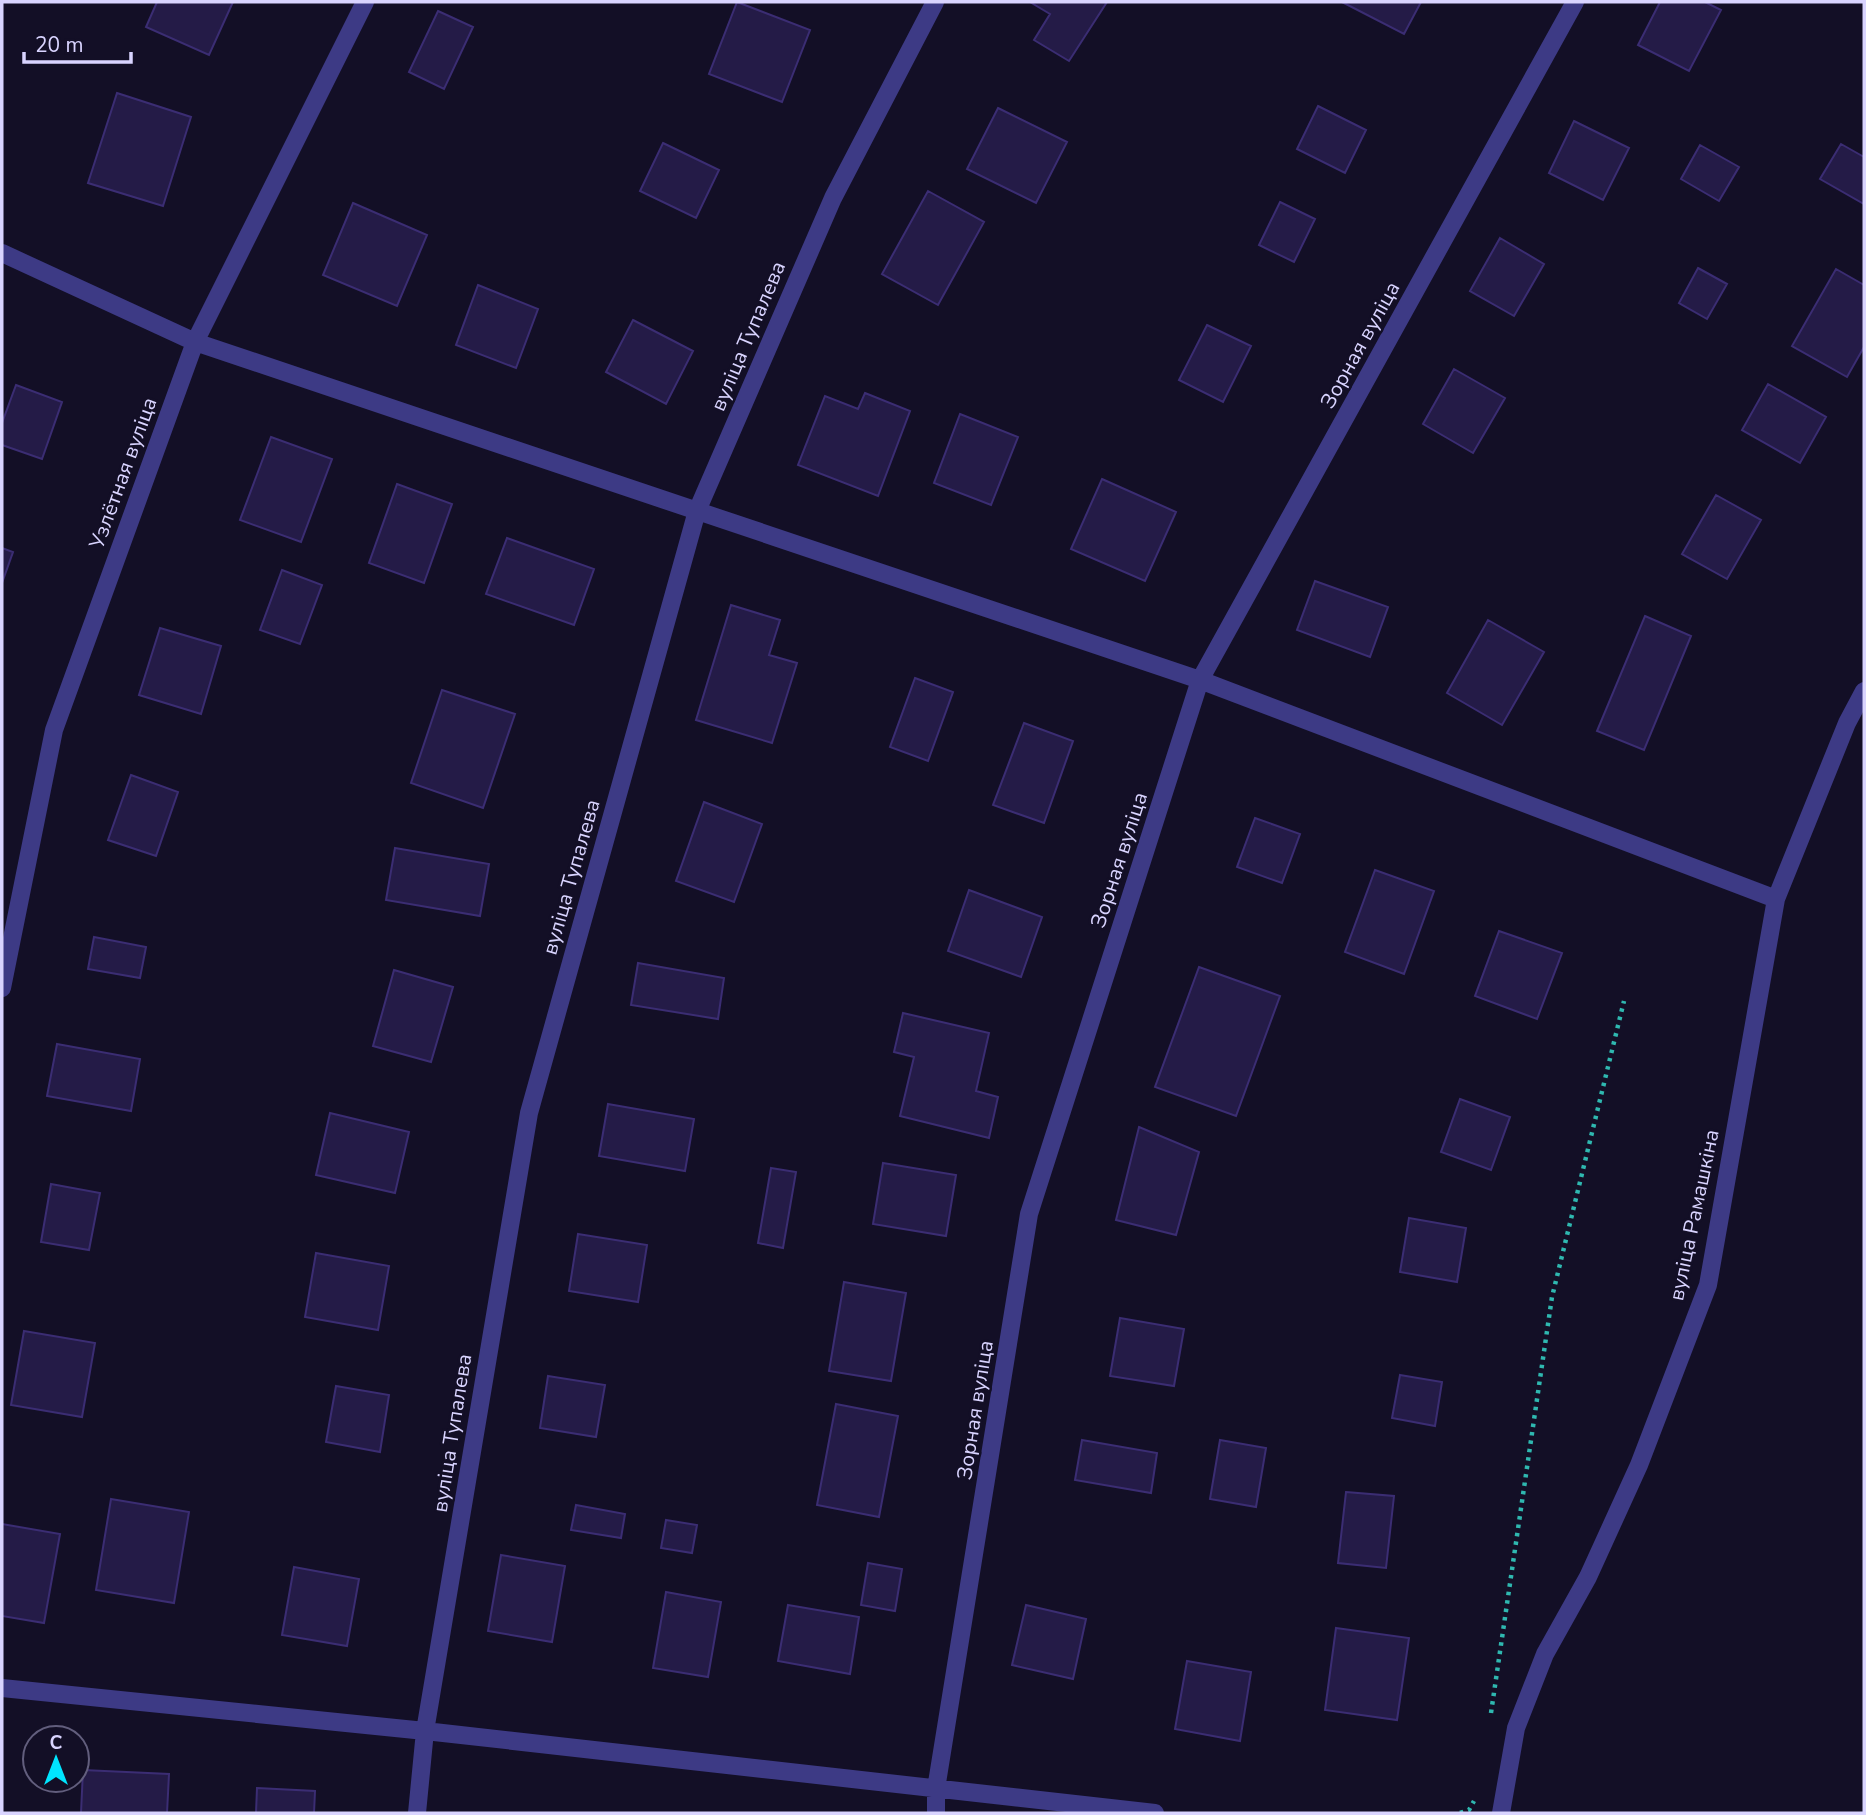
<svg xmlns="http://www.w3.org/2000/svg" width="1866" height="1815" font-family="'Nunito Sans',sans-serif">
<rect width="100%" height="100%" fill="#130f26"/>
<path fill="#241b47" stroke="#3b2d73" stroke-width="2" d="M157,2H233L209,55L146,27Z
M737,2L810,30L782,102L709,74Z
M1030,2H1107L1069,61L1034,40L1050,14Z
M1342,2H1421L1404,34Z
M1660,2H1705L1721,10L1689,71L1638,45Z
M438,11L473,27L444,89L409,72Z
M117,93L191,117L163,206L88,183Z
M1318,106L1366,130L1345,173L1297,149Z
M998,108L1067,142L1036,203L967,169Z
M1574,121L1629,148L1603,200L1549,173Z
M663,143L719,170L696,218L640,191Z
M1841,144L1864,157V204L1820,179Z
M1700,145L1739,167L1719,201L1681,179Z
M928,191L984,222L938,305L882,274Z
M1280,202L1315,219L1294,262L1259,245Z
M353,203L427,235L397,306L323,275Z
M1500,238L1544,264L1514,316L1470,291Z
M1698,268L1727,284L1707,319L1679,303Z
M1836,269L1864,285V347L1847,377L1792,346Z
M478,285L538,309L516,368L456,345Z
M633,320L693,351L666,404L606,372Z
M1207,325L1251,346L1223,402L1179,380Z
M1454,369L1505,398L1473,453L1423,424Z
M1768,384L1826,417L1800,463L1742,430Z
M16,385L62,402L42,459L2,445V423Z
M865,393L910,411L878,496L798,465L825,396L858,409Z
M960,414L1018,437L991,505L934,483Z
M271,437L332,459L301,542L240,520Z
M1102,479L1176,512L1145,581L1071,549Z
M397,484L452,504L424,583L369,563Z
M1716,495L1761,520L1727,579L1682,554Z
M507,538L594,569L574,625L486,594Z
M2,548L13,552L2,583Z
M282,570L322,585L300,644L260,630Z
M1315,581L1388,607L1370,657L1297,630Z
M731,605L780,620L769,655L797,663L772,743L696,720Z
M1645,616L1691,636L1644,750L1597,731Z
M1488,620L1544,652L1502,725L1447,693Z
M160,628L221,646L201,714L139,695Z
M915,678L953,692L928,761L890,747Z
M442,690L515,714L483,808L411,783Z
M1024,723L1073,741L1044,823L993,805Z
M131,775L178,792L156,856L108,840Z
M704,802L762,824L734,902L676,881Z
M1255,818L1300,834L1282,883L1237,867Z
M395,848L489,864L480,916L386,900Z
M1375,870L1434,891L1404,974L1345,952Z
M969,890L1042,917L1021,977L948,951Z
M1499,931L1562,953L1537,1019L1475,996Z
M94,937L146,947L140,978L88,969Z
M638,963L724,978L718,1019L631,1005Z
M1199,967L1280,996L1236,1116L1155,1087Z
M394,970L453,987L431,1062L373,1046Z
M903,1013L989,1033L976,1091L998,1097L989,1138L900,1116L914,1057L894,1052Z
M57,1044L140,1059L131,1111L47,1096Z
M1460,1099L1510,1117L1491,1170L1441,1152Z
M608,1104L694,1119L685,1171L599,1156Z
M330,1113L409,1132L395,1193L316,1175Z
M1139,1127L1199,1152L1176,1235L1116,1220Z
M883,1163L956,1175L946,1236L873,1224Z
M771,1168L796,1172L783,1248L758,1243Z
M51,1184L100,1193L89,1250L41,1242Z
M1409,1218L1466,1228L1457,1282L1400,1272Z
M578,1234L647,1245L638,1302L569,1291Z
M316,1253L389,1266L378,1330L305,1317Z
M844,1282L906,1293L891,1381L829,1371Z
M1120,1318L1184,1329L1174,1386L1110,1376Z
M24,1331L95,1343L82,1417L11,1405Z
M1400,1375L1442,1382L1435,1426L1392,1418Z
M548,1376L605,1385L596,1437L540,1428Z
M336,1386L389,1395L380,1452L326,1442Z
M836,1404L898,1416L879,1517L817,1505Z
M1082,1440L1157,1453L1151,1493L1075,1480Z
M1220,1440L1266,1448L1256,1507L1210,1499Z
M1346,1492L1394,1496L1386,1568L1338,1563Z
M111,1499L189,1512L174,1603L96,1590Z
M576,1505L625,1514L621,1538L571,1530Z
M666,1520L697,1525L692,1553L661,1548Z
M2,1524L60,1534L44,1623L2,1616Z
M501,1555L565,1566L552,1642L488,1631Z
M868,1563L902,1569L895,1611L861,1605Z
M294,1567L359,1579L347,1646L282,1635Z
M666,1592L721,1602L708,1677L653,1668Z
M788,1605L859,1617L850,1674L778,1661Z
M1026,1605L1086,1619L1073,1679L1012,1665Z
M1336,1628L1409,1638L1397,1720L1325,1710Z
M1187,1661L1251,1672L1240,1741L1175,1729Z
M83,1770L169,1774L167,1813H81Z
M257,1788L315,1791L314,1813H256Z"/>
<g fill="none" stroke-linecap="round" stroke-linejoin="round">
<path stroke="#2fb8b0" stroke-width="4.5" stroke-dasharray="3.5 5" stroke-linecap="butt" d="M1491,1713L1552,1297L1624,1001
M1460,1813L1469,1810L1474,1801"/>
<path stroke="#3d3a85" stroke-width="18" d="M2,253L195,342L1200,680L1776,899
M2,988L54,730L195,342L365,2
M2,1688L425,1731L1155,1813
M417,1813L425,1731L529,1113L697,511L833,198L935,2
M936,1813V1789L1029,1214L1200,680L1575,2
M1501,1813L1516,1728L1545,1654L1588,1577L1639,1465L1708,1285L1776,899L1847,723L1864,691"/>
</g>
<g text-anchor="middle" stroke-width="5" stroke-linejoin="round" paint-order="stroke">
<g font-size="21" fill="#d9d4ff" stroke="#130f26">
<text transform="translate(748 336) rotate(-67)" y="7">вуліца Тупалева</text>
<text transform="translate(1360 345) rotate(-61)" y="7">Зорная вуліца</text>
<text transform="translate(123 473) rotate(-70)" y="7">Узлётная вуліца</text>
<text transform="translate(1119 860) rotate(-72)" y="7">Зорная вуліца</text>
<text transform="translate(571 877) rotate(-74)" y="7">вуліца Тупалева</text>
<text transform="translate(1694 1215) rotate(-78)" y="7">вуліца Рамашкіна</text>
<text transform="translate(975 1410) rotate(-81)" y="7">Зорная вуліца</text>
<text transform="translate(452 1433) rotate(-81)" y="7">вуліца Тупалева</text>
</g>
</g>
<rect width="1866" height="1815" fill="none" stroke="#d9d4ff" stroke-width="7"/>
<g transform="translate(56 1759)"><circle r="33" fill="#130f26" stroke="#625e7d" stroke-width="2"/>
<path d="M0-5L12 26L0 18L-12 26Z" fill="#00e5ff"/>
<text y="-10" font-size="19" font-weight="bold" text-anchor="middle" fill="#d9d4ff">С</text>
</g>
<path d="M24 52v10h107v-10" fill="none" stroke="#d9d4ff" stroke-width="3.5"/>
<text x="35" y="52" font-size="21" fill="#d9d4ff" stroke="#130f26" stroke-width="5" paint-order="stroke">20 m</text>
</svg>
